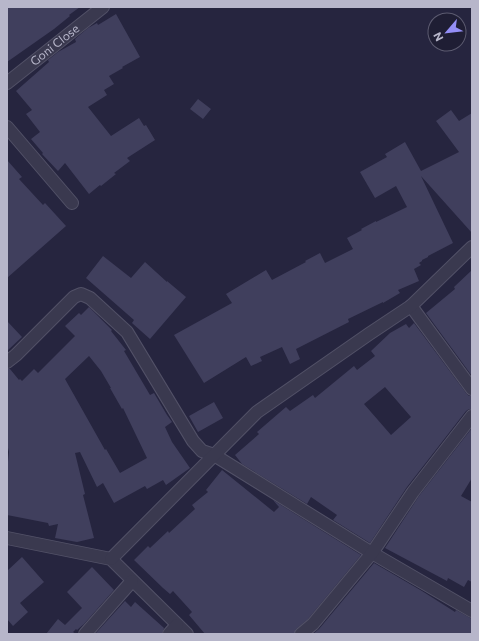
<svg xmlns="http://www.w3.org/2000/svg" width="479" height="641" font-family="Commissioner,sans-serif">
<rect width="100%" height="100%" fill="#26253f"/>
<path fill="#403f5d" fill-rule="evenodd" d="M7,7H80L69,15L70,16L54,29L7,62Z
M116,14L140,57L122,67L123,68L109,76L114,84L104,90L107,95L88,107L111,136L139,118L144,126L146,125L155,140L127,158L130,161L114,173L116,174L101,186L100,185L89,194L65,163L58,171L42,154L43,153L31,139L40,132L26,114L32,110L16,91L49,62L48,60L58,52L76,42L75,39L88,28L97,23L98,25Z
M198,99L211,109L203,119L190,109Z
M451,110L459,121L472,113V233L421,176L453,243L428,256V257L422,260V261L419,263L421,265L414,269L419,281L398,290L400,293L383,303V302L348,319L349,322L296,349L300,359L290,364L282,347L260,357L262,361L251,366L246,357L204,383L174,335L232,303L226,294L266,270L272,280L306,262L305,261L320,253L325,263L353,249L347,238L362,230L361,229L376,221V222L407,207L396,186L375,198L360,172L387,157L385,154L405,142L421,171L459,152L436,121Z
M7,160L22,177L19,179L43,205L45,203L66,226L7,278Z
M103,256L131,278L145,262L167,282V281L186,297L150,339L132,323L134,320L86,278Z
M472,270V376L426,313L455,289L454,287Z
M89,307L112,330L111,331L126,350L124,351L150,395L154,393L167,415L172,422L165,427L172,442L190,468L166,485L163,480L147,489L145,486L114,503L103,483L97,487L80,452L75,453L85,494L83,495L94,538L77,542L55,538L58,524L49,526L48,523L7,515V471L9,452L7,444V369H10L19,380L20,379L22,381L34,369L38,373L75,336L65,326L79,313L81,315ZM89,356L101,371L111,388H110L122,409L123,408L147,458L120,473L106,449L105,450L65,379Z
M7,321L22,337L7,351Z
M414,323L466,393L469,396H472V409H469L466,411L407,487L370,543L333,520L337,515L311,497L307,504L242,464L235,455L259,434L257,432L286,407L290,411L313,395L315,398L354,366L357,370L375,356L371,351L390,333L406,324L409,328ZM385,387L411,417L391,435L364,404Z
M214,402L223,418L198,432L189,416Z
M472,428V478L461,496L472,502V582L468,580L464,587L448,578L447,581L385,548L419,496Z
M222,470L274,512L279,507L273,500L361,555L308,619L296,629L294,634H205L189,615L192,612L173,591L170,594L163,588L134,560L148,546L150,548L168,531L169,533L195,509L192,505L208,492L206,490Z
M22,557L44,582L20,603L28,612L13,626L7,619V571Z
M374,563L422,591L455,612L456,610L472,619V634H313L319,629Z
M92,567L114,590L84,624L77,630L76,629L73,632L76,634H46L58,619L65,625L82,608L67,592Z
M125,601L131,607L135,602L164,628L162,634H95Z"/>
<g fill="none" stroke-linecap="round" stroke-linejoin="round">
<defs>
<g id="street">
<path id="s1" d="M7,83L103,7"/>
<path d="M7,127L72,203"/>
<path d="M411,306L472,389"/>
<path d="M7,362L16,355L74,297L81,294L90,298L127,332L193,441L202,451L214,455L372,553L472,611"/>
<path d="M7,538L111,559L187,634"/>
<path d="M111,559L257,412L369,334L411,306L472,247"/>
<path d="M85,634L132,581"/>
<path d="M169,634L177,625"/>
<path d="M301,634L313,624L372,553L413,492L472,416"/>
</g>
</defs>
<use href="#street" stroke="#525167" stroke-width="14"/>
<use href="#street" stroke="#3a394f" stroke-width="12"/>
</g>
<g text-anchor="middle" stroke-width="3" stroke-linejoin="round" paint-order="stroke">
<g font-size="12" fill="#b7b6ca" stroke="#1f1e34">
<text dy="4" stroke="none"><textPath href="#s1" startOffset="61">Goni Close</textPath></text>
</g>
</g>
<rect width="479" height="641" fill="none" stroke="#b7b6ca" stroke-width="16"/>
<g transform="translate(447 32) rotate(242)"><circle r="19" fill="#1f1e34" stroke="#5c5b70"/>
<path d="M0-3L7 15L0 10L-7 15Z" fill="#948ef6"/>
<text y="-6" font-size="11" font-weight="bold" text-anchor="middle" fill="#b7b6ca">N</text>
</g>
</svg>
